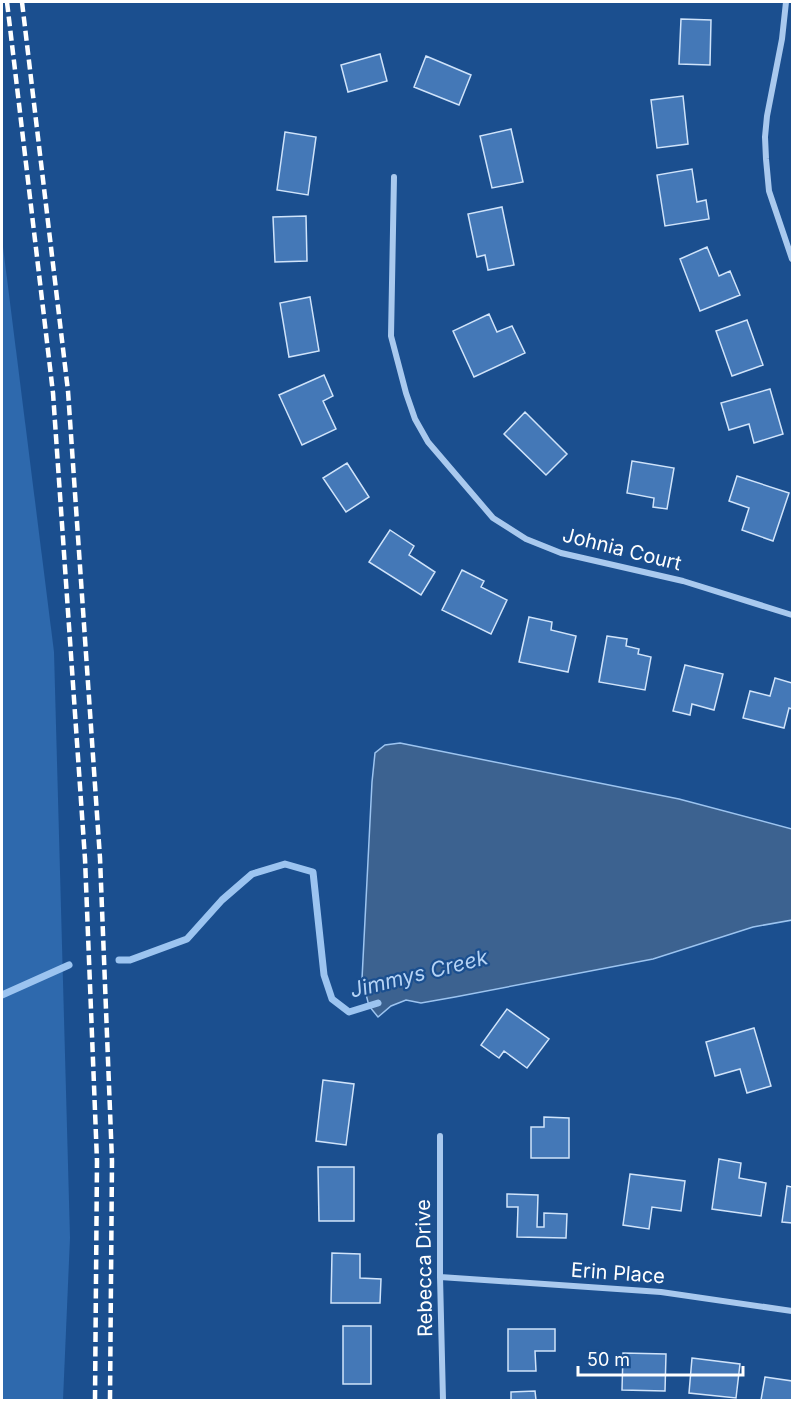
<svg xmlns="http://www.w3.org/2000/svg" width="794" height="1402" font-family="Inter,sans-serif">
<rect width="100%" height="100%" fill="#1b4f8f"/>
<path fill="#2e69ad" d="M2,239L54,652L70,1238L63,1400H2Z"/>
<path fill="#3c6290" stroke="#9cc4f0" stroke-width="1.5" d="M400,743L679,799L792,829V920L753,927L653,959L455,997L421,1003L406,1000L391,1006L378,1017L369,1006L362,979L372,782L375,753L385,745Z"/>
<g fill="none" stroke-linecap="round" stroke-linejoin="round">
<path stroke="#9cc4f0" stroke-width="7" d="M119,960H130L187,939L222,900L252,874L285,864L313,872L324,975L332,999L349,1012L378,1003
M2,995L69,965"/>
</g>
<path fill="#4478b7" stroke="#cfe3fa" stroke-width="1.5" d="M681,19L711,20L710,65L679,64Z
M380,54L387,81L348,92L341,65Z
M426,56L471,75L459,105L414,87Z
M683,96L688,144L657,148L651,100Z
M511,129L523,182L492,188L480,136Z
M285,132L316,137L308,195L277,190Z
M692,169L697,202L706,200L709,219L665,226L657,175Z
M502,207L514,265L488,270L485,255L477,257L468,214Z
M306,216L307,261L275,262L273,217Z
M707,247L719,276L730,271L740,295L700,311L680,259Z
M310,297L319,351L289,357L280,303Z
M489,314L497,332L512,326L525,353L474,377L453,331Z
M747,320L763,365L732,376L716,331Z
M324,375L333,396L323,401L336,429L302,445L279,395Z
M770,389L783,434L754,443L749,424L729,430L721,403Z
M525,412L567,454L546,475L504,434Z
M632,461L674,468L667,509L653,507L654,498L627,493Z
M347,463L369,497L346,512L323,478Z
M737,476L789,493L773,541L742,530L749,508L729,501Z
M390,530L414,546L409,555L435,572L421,595L369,562Z
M462,570L484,581L481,587L507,600L491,634L442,610Z
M529,617L552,622L551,630L576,636L568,672L519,662Z
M607,636L627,639L626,646L639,649L638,654L651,657L645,690L599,682Z
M685,665L723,674L714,710L692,704L690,715L673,711Z
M775,678L792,683V709L789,708L784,728L743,718L750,691L770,696Z
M507,1009L549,1039L527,1068L504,1051L499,1058L481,1045Z
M754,1028L771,1086L747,1093L740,1069L715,1076L706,1042Z
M323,1080L354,1084L346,1145L316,1141Z
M544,1117L569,1118V1158H531V1127H544Z
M719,1159L741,1163L739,1178L766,1183L761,1216L712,1209Z
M318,1167H354V1221H319Z
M630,1174L685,1181L681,1211L652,1207L649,1229L623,1225Z
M787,1186L792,1187V1223L782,1222Z
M507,1194L538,1195L537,1227H544V1213L567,1214L566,1238L517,1237L518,1207H507Z
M332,1253L360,1254V1278L381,1279L380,1303H331Z
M343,1326H371V1384H343Z
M508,1329H555V1351H535L536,1371H508Z
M623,1353L666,1354L665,1391L622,1390Z
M692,1358L740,1364L736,1398L689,1393Z
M765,1377L792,1381V1400H761Z
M535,1391L536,1400H511V1392Z"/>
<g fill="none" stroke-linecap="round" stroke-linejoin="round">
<path stroke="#a9c9ee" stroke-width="6" d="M786,2L782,39L767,116L765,137L766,159L769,191L792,259
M394,177L391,336L406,393L415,419L428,442L493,518L526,539L561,553L683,581L792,615
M440,1136V1277L443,1400
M440,1277L661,1292L792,1311"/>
<path stroke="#fff" stroke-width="4.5" stroke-dasharray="10 4.5" stroke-linecap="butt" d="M7,2L53,393L85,859L97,1161L95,1400
M22,2L68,391L100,858L112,1161L110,1400"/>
</g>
<g text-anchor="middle" stroke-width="4.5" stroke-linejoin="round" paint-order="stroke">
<g font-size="20" fill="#fff" stroke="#1b4f8f">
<text transform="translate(622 549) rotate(14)" y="7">Johnia Court</text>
<text transform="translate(424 1268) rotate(-91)" y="7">Rebecca Drive</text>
<text transform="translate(618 1273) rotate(4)" y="7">Erin Place</text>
</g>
<g font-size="21" font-style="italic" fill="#b5d3f5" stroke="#1b4f8f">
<text transform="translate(419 974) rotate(-14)" y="7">Jimmys Creek</text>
</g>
</g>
<rect width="794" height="1402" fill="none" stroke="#ffffff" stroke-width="6"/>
<path d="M578 1366v9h165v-9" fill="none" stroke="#ffffff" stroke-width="3"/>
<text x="587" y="1366" font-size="18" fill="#ffffff" stroke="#1b4f8f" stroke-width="4.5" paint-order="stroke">50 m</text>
</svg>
